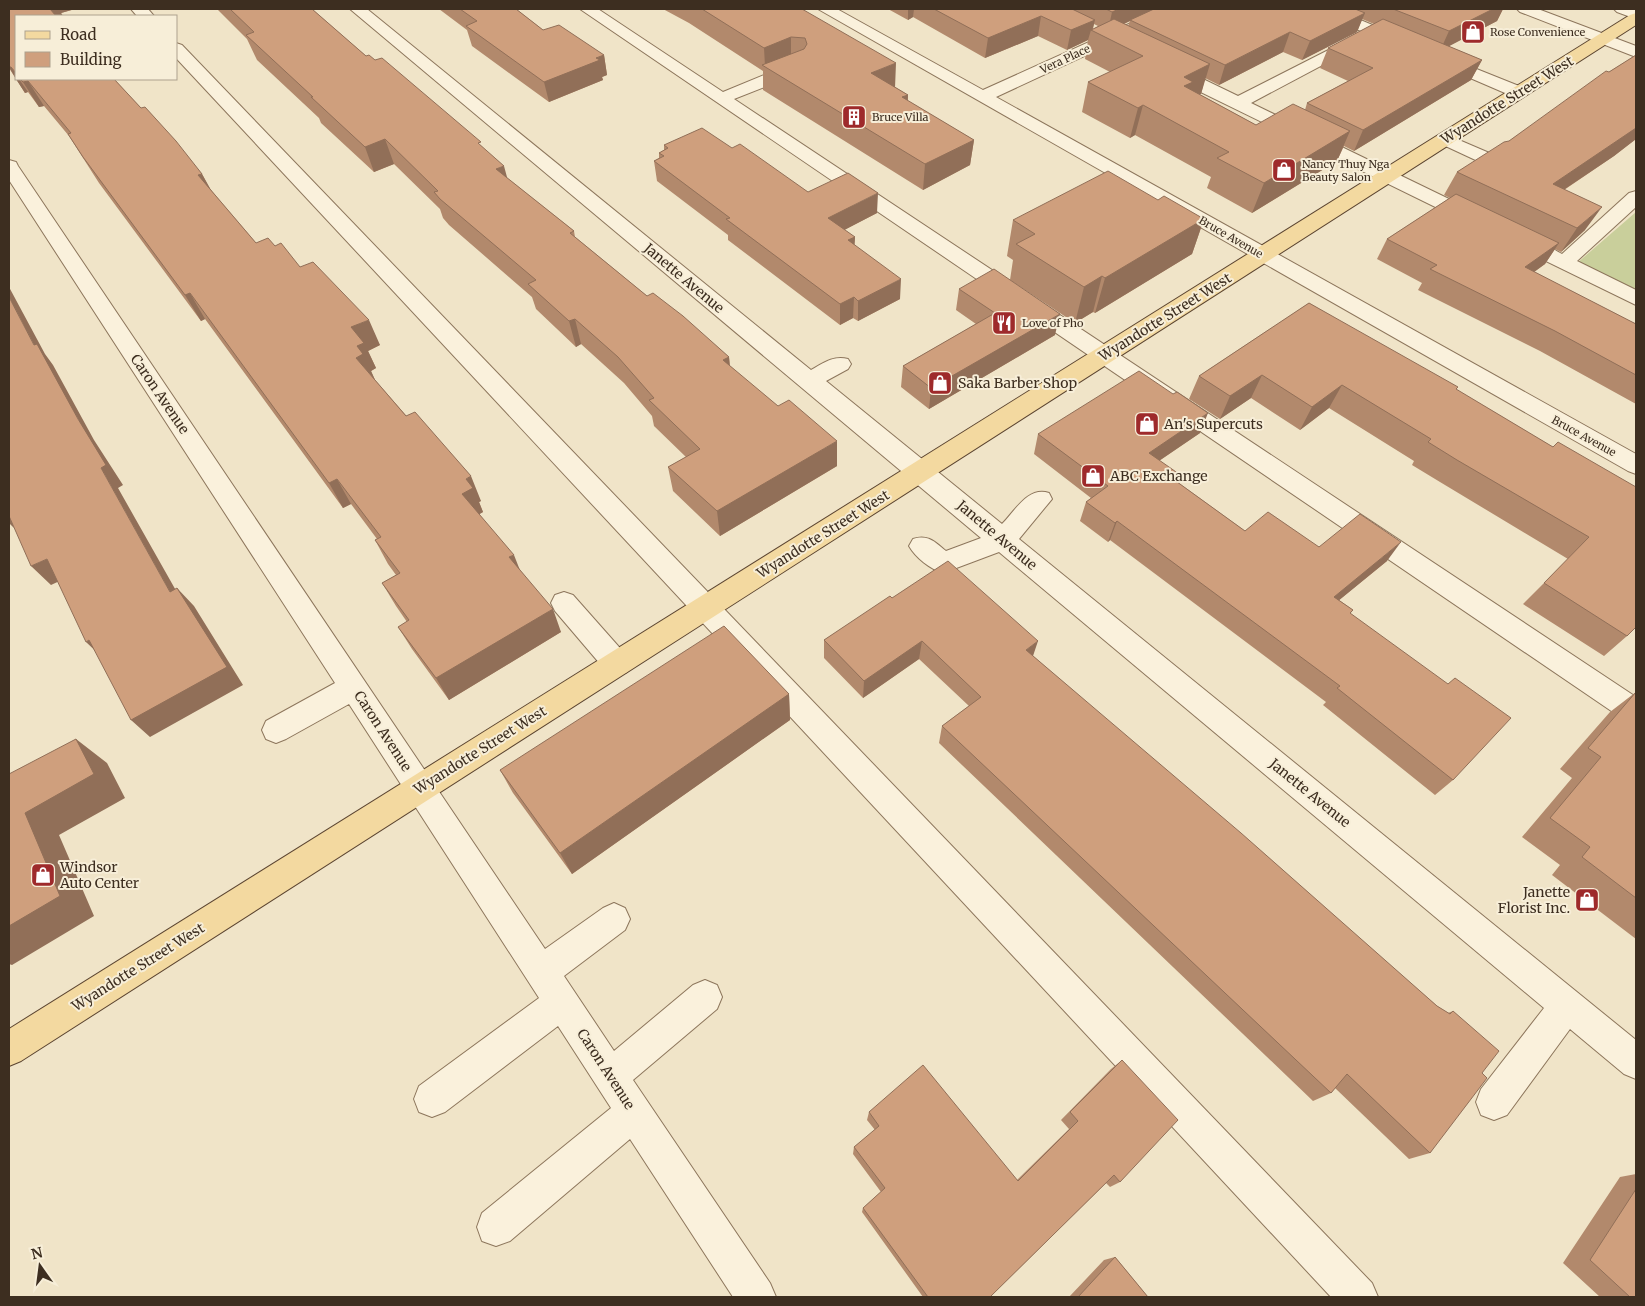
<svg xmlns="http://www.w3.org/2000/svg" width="1645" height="1306" font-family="Merriweather,serif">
<rect width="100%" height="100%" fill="#f0e4c8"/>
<path fill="#c9cf9b" d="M1636,212V293L1576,264Z"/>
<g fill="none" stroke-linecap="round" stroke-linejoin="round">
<defs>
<path id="minor" d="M131,9H148L154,16H137Z
M350,9H367L811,370C823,363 834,355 848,359L851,364L848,369L826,381L1002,524C1015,511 1028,486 1049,493L1052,499L1019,539L1636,1040V1079L1624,1074L1570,1029L1507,1115L1494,1120L1481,1115L1476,1102L1481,1089L1544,1008L999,552L943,573C930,569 916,558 909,546L913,539C928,534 935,542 946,551L981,538Z
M580,9H598L723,92L791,64H803L805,68L803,72L734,99L1636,697V724L1626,721Z
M818,9H837L983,90L1162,9H1182L1179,12L996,97L1636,454V474L1628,471Z
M1313,9H1334L1406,39L1408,42L1406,45H1394L1316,12Z
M1517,9H1538L1636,46V57L1520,12Z
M1614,9H1636V19L1617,12Z
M1356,36L1362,38L1364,41L1362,44L1251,103L1482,215L1485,219L1482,223H1468L1164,74L1162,70L1164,66H1176L1238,96Z
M176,43L182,45L1372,1283L1378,1297H1331L176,58Z
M1439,54L1524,88L1527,92L1524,96H1512L1433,62L1431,59L1433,56Z
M1445,134L1494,155L1497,159L1494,163H1482L1439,143L1436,139L1439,135Z
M9,160L16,162L18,166L545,949L603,908L614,903L625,908L630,919L625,930L564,976L614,1051L693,985L705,980L717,985L722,997L717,1009L633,1080L770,1283L776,1297H733L630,1139L510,1241L496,1246L482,1241L477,1227L482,1213L611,1108L558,1026L445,1112L432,1117L419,1112L414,1099L419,1086L539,998L349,704L286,739L276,743L266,739L262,730L266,721L335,683L9,180Z
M1636,191V207L1577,261L1636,290V305L1509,243L1506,239L1509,235C1526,231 1547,246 1562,254L1629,193Z
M564,592L573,595L627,656L631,664L627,672L617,676L607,672L555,611L551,603L555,595Z"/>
<path id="major" d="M1636,13V25L21,1061L9,1066V1029L1630,15Z"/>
</defs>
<use href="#minor" stroke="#8d765c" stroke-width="2"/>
<use href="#major" stroke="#5b4430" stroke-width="2"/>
<use href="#minor" fill="#faf1dc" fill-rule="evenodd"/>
<use href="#major" fill="#f3d9a0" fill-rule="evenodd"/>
</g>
<path fill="#b2896c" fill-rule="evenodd" d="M9,9H75L61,13L63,16H16V79H114L202,174L210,189L256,243L275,246L300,267L380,345L368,351L376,368L371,371L375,380L481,501L479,502L483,512L479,514L520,570L561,632L449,700L412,649L398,627L407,622L396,606L382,583L396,575L388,564L375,540L377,539L351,504L343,508L205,319L201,321L99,183L69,136L44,106L39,107L28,92L25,93L9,68Z
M217,9H312L366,56L482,147L507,178L574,231L575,237L647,296L729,357L730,366L837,466L720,536L673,491L668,467L686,457L654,426L652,416L624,383L581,344L576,347L536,309L532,297L449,225L443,218L440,209L394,164L374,172L321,123L319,118L257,60L247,39Z
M439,9H516L543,30L604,55L607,75L602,77L603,80L549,102L472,46L467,30Z
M663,9H802L895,87L908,95V101L974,140L970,165L923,190L763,90V71L689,23Z
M888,9H1503L1497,21L1448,46L1482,60L1471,80L1354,151L1344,146L1337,161L1252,213L1207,188L1211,177L1135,135L1130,138L1082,112L1088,82L1110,72L1085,59L1088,40L1067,50L1038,36L985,58L913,17L908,20ZM1362,19L1374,24L1328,48L1320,68L1348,81L1307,103L1305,110L1256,125L1199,94H1201L1205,78L1219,85L1283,52L1302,60L1357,32ZM1130,21L1128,26L1124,24ZM1094,24L1098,26L1093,29Z
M1636,55V139L1614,156L1564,190L1585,230L1561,252L1555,249L1545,264L1534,272L1636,324V404L1540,351L1418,290L1422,283L1377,259L1387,239L1450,198L1444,195L1457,172L1509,141L1609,72Z
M664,145L732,148L808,192L877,213L844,230L855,237L854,245L900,299L858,321L853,318L840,325L728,240V235L657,181L654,161L659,158V153L664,150Z
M1158,200L1204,219L1192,254L1095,313L1093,312L1075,323L1010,280L1013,260L1007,256L1013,220Z
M959,289L1055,335L929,409L901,387L903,366L976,324L956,310Z
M1309,303L1553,447L1627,636L1604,656L1523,604L1568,559L1440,482L1412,465L1414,461L1329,408L1300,430L1251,398L1220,419L1189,399L1199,376Z
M1200,433L1159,461L1176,481L1245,531L1387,561L1339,600L1353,610L1350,614L1453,780L1435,795L1323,705L1326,702L1110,540L1108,542L1080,521L1086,502L1091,498L1034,454L1038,434Z
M892,598L1033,656L1437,1006L1448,1013L1453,1011L1482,1073L1430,1153L1409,1159L1335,1088L1331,1093L1313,1101L939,743L942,726L969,706L919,659L863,698L824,658V640Z
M1636,692V939L1552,875L1560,865L1522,837L1572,778L1560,769L1610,712Z
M789,694L790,720L572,874L513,793L500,770Z
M1122,1060L1120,1182L1110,1187L1106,1183L990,1297H923L862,1212L863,1208L881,1192L853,1154L854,1147L875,1130L867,1120L869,1112L1017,1180L1069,1129L1061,1120L1111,1069Z
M1636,1174V1297H1600L1563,1263L1620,1177Z
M1115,1257L1148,1297H1069L1104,1260Z"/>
<path fill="#916f58" d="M49,9H75L61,13L63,16H54Z
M908,9H914L913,17L908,20Z
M1119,9H1158L1130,20V21L1108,31L1112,12Z
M1493,9H1503L1497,21L1440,51L1449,31Z
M1365,13L1357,32L1302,60L1310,41Z
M1041,16L1038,36L985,58L988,38Z
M1095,20L1092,31L1091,30L1088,40L1067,50L1071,30Z
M1290,32L1283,52L1219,85L1225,65Z
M791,37V62L765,66L764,48Z
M604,55L607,75L602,77L603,80L549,102L544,82Z
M1482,60L1471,80L1354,151L1363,130Z
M896,63L895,88L871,73Z
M1210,64L1201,94L1188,100L1185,111L1184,77Z
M9,67H11L16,74V79Z
M16,79H19L28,92L25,93Z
M28,81L44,106L39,107L23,82Z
M908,95L906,120L902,97Z
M1143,105L1135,135L1130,138L1138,108Z
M1636,128V139L1614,156L1538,207L1553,184Z
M1350,131L1337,161L1252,213L1264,183Z
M385,139L394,164L374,172L365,147Z
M974,140L970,165L923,190L925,164Z
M504,166L511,192L496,169Z
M202,174L216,199L198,175Z
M878,193L877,213L827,239L828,218Z
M1602,207L1585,230L1561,252L1577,228Z
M1204,219L1192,254L1095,313L1105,278Z
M855,237L854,257L848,240Z
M1559,243L1545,264L1512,288L1525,267Z
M1102,276L1093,312L1075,323L1084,287Z
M901,279L900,299L858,321V301Z
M9,287L45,354L53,365L94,440L123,485L118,488L187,610L170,592L101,468L78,419L34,345L9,297Z
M190,293L205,319L201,321L185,295Z
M854,297L853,318L840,325V304Z
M1060,314L1055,335L929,409L931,388Z
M575,319L581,344L576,347L569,321Z
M369,320L380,345L368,351L376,368L371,371L375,380L356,358L357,346L351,327Z
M729,357L731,382L723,360Z
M1262,375L1251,398L1220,419L1230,396Z
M1342,385L1329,408L1300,430L1312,407Z
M1208,413L1200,433L1141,473L1149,453Z
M837,441V466L720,536L717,511Z
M1179,474L1171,494L1173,479Z
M471,476L481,501L479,502L483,512L473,518L462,494L466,479Z
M337,479L351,504L343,508L329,483Z
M9,510L14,528L9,523Z
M1117,521L1110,540L1108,542L1115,523Z
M1401,542L1387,561L1321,615L1334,597Z
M514,555L523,578L509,557Z
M47,559L66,578L51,585L31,566Z
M177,588L194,606L243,685L150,737L131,720Z
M553,609L561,632L449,700L436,678Z
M89,640L105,660L86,642Z
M922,641L919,659L863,698L864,681Z
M1038,641L1032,659L1026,650Z
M789,694L790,720L572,874L560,853Z
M76,739L107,763L125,798L59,835L94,916L12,965L9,964V926L25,813Z"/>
<path fill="#cf9f7d" stroke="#916f58" d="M9,9H50L56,16H16V73L11,67H9Z
M230,9H312L366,56L369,55L375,60L382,58L481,142L478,143L504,166L496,169L574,231L570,233L647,296L653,293L683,316L729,357L723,360L778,406L789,400L837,441L717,511L668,467L700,449L649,400L654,398L618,357L575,319L569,321L528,284L536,280L440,199L434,192L438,191L385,139L365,147L311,97H313L246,35L254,32Z
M460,9H516L543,30L559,25L604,55L596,58L600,60L544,82L466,26L477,21Z
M702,9H802L896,63L871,73L908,95L902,97L974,140L925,164L762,65L804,49L807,44L805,38L791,37L764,48Z
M934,9H1072L1095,20L1071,30L1041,16L988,38Z
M1106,9H1119L1112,12Z
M1154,9H1355L1365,13L1310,41L1290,32L1225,65L1130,20Z
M1393,9H1493L1449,31Z
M1114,19L1210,64L1184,77L1193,82L1184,86L1256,125L1293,104L1350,131L1264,183L1217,158L1229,152L1143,105L1138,108L1088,82L1143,56L1091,30Z
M1383,19L1482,60L1363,130L1307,103L1373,68L1328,48Z
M1636,55V128L1553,184L1602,207L1577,228L1457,172L1504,142L1509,141L1606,71L1609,72Z
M20,79H114L141,108L145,107L176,141L202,174L198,175L256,243L268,238L275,246L281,243L300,267L313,262L369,320L351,327L364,343L357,346L363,354L356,358L406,416L415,412L471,476L466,479L473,488L462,494L514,555L509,557L553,609L436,678L398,627L409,620L382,583L400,573L375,540L381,537L337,479L329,483L190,293L185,295L83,157L68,134L71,133L28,81L23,82Z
M702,128L732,148L740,144L808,192L848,173L878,193L828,218L855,237L848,240L901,279L858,301L854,297L840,304L726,219L730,218L654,161L664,156L659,153L668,148L664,145Z
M1108,171L1158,200L1164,196L1204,219L1105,278L1102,276L1084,287L1016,244L1035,234L1013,220Z
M1456,194L1559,243L1525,267L1636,324V375L1555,331L1430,269L1437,265L1387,239Z
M994,269L1060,314L931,388L903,366L995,313L959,289Z
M9,297L34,345L37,344L78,419L106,465L101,468L170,592L177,588L227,667L131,720L89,640L86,642L47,559L31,566L9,516Z
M1309,303L1458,387L1456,389L1553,447L1558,442L1636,487V627L1627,636L1544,583L1589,537L1457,460L1428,442L1431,439L1342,385L1312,407L1262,375L1230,396L1199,376Z
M1139,371L1173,394L1177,392L1208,413L1149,453L1179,474L1173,479L1245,531L1268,512L1319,547L1360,514L1401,542L1334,597L1353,610L1350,613L1448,684L1455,678L1511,718L1453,780L1337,688L1340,686L1117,521L1115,523L1086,502L1108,486L1038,434Z
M948,561L1038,641L1026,650L1241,833L1437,1006L1450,1014L1453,1011L1499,1051L1482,1073L1487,1078L1430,1153L1347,1074L1331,1093L942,726L981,697L922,641L864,681L824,640L890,596L892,598Z
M724,626L789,694L560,853L500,770Z
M1636,692V898L1582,857L1590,847L1550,818L1601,757L1588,748Z
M76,739L94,774L25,813L60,896L9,926V774Z
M1122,1060L1178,1120L1120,1182L1114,1175L990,1297H928L863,1208L885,1188L854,1147L879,1126L869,1112L923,1065L1018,1181L1078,1121L1070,1112Z
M1636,1189V1297H1630L1590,1260Z
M1115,1257L1148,1297H1078Z"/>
<defs>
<symbol id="shop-square" viewBox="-11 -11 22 22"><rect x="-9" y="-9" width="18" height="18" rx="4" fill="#9e2a2b" stroke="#f7eed8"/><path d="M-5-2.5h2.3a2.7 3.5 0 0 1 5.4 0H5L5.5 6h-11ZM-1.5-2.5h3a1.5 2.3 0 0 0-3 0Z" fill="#fff"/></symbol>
<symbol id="building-square" viewBox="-11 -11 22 22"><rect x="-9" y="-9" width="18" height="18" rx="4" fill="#9e2a2b" stroke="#f7eed8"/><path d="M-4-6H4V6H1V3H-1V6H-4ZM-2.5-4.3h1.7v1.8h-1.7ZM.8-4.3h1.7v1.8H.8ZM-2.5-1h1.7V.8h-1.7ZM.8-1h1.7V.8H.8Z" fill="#fff"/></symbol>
<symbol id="restaurant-square" viewBox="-11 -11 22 22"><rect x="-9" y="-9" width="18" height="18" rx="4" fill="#9e2a2b" stroke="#f7eed8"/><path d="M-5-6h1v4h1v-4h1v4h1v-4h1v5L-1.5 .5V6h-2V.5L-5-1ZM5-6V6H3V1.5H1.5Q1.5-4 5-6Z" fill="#fff"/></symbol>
</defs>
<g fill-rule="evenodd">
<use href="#shop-square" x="1459" y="18" width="28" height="28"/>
<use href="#building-square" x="840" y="103" width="28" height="28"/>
<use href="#shop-square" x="1270" y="156" width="28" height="28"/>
<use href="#restaurant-square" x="990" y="309" width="28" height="28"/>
<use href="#shop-square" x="926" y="369" width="28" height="28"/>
<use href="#shop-square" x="1133" y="410" width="28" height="28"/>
<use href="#shop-square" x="1079" y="462" width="28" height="28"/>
<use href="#shop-square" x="29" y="861" width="28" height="28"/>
<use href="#shop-square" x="1573" y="886" width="28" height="28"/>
</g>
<g text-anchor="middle" stroke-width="4" stroke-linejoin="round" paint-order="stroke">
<g font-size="11" fill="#3d2e20" stroke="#f7eed8" text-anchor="start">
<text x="1490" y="36">Rose Convenience</text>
<text x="872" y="121">Bruce Villa</text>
<text x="1302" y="168">Nancy Thuy Nga<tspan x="1302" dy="13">Beauty Salon</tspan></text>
<text x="1022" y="327">Love of Pho</text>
</g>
<g font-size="11" fill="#3d2e20" stroke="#f7eed8">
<text transform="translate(1065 59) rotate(-25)" y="4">Vera Place</text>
<text transform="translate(1231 237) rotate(30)" y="4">Bruce Avenue</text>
<text transform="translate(1584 436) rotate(29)" y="4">Bruce Avenue</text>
</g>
<g font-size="14" fill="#3d2e20" stroke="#f7eed8">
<text transform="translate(1507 100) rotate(-32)" y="5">Wyandotte Street West</text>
<text transform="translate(684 278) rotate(40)" y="5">Janette Avenue</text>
<text transform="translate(1165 317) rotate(-32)" y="5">Wyandotte Street West</text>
<text transform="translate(160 394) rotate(56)" y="5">Caron Avenue</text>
<text transform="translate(823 534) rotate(-32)" y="5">Wyandotte Street West</text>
<text transform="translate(997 535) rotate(40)" y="5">Janette Avenue</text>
<text transform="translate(383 731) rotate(57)" y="5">Caron Avenue</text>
<text transform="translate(480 750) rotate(-32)" y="5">Wyandotte Street West</text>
<text transform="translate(1310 793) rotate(39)" y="5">Janette Avenue</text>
<text transform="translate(138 967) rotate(-32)" y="5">Wyandotte Street West</text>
<text transform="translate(606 1069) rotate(57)" y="5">Caron Avenue</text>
</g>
<g font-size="14" fill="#3d2e20" stroke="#f7eed8" text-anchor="start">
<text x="958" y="388">Saka Barber Shop</text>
<text x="1164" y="429">An's Supercuts</text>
<text x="1110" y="481">ABC Exchange</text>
<text x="60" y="872">Windsor<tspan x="60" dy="16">Auto Center</tspan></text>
<text x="1570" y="897" text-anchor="end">Janette<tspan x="1570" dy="16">Florist Inc.</tspan></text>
</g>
</g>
<rect width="1645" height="1306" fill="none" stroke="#3d2e20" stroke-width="20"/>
<rect x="15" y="15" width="162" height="65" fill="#f7eed8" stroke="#ada18e"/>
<rect x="25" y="31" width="25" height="8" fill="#f3d9a0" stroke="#ada18e"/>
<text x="60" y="40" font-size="15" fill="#3d2e20">Road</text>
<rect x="25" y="52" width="25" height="15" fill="#cf9f7d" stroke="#ada18e"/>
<text x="60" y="65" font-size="15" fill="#3d2e20">Building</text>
<g transform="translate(40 1266) rotate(346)" stroke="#f7eed8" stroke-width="4" paint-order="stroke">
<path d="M0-4L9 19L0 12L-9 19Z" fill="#3d2e20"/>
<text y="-8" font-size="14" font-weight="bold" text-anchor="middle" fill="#3d2e20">N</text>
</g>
</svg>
